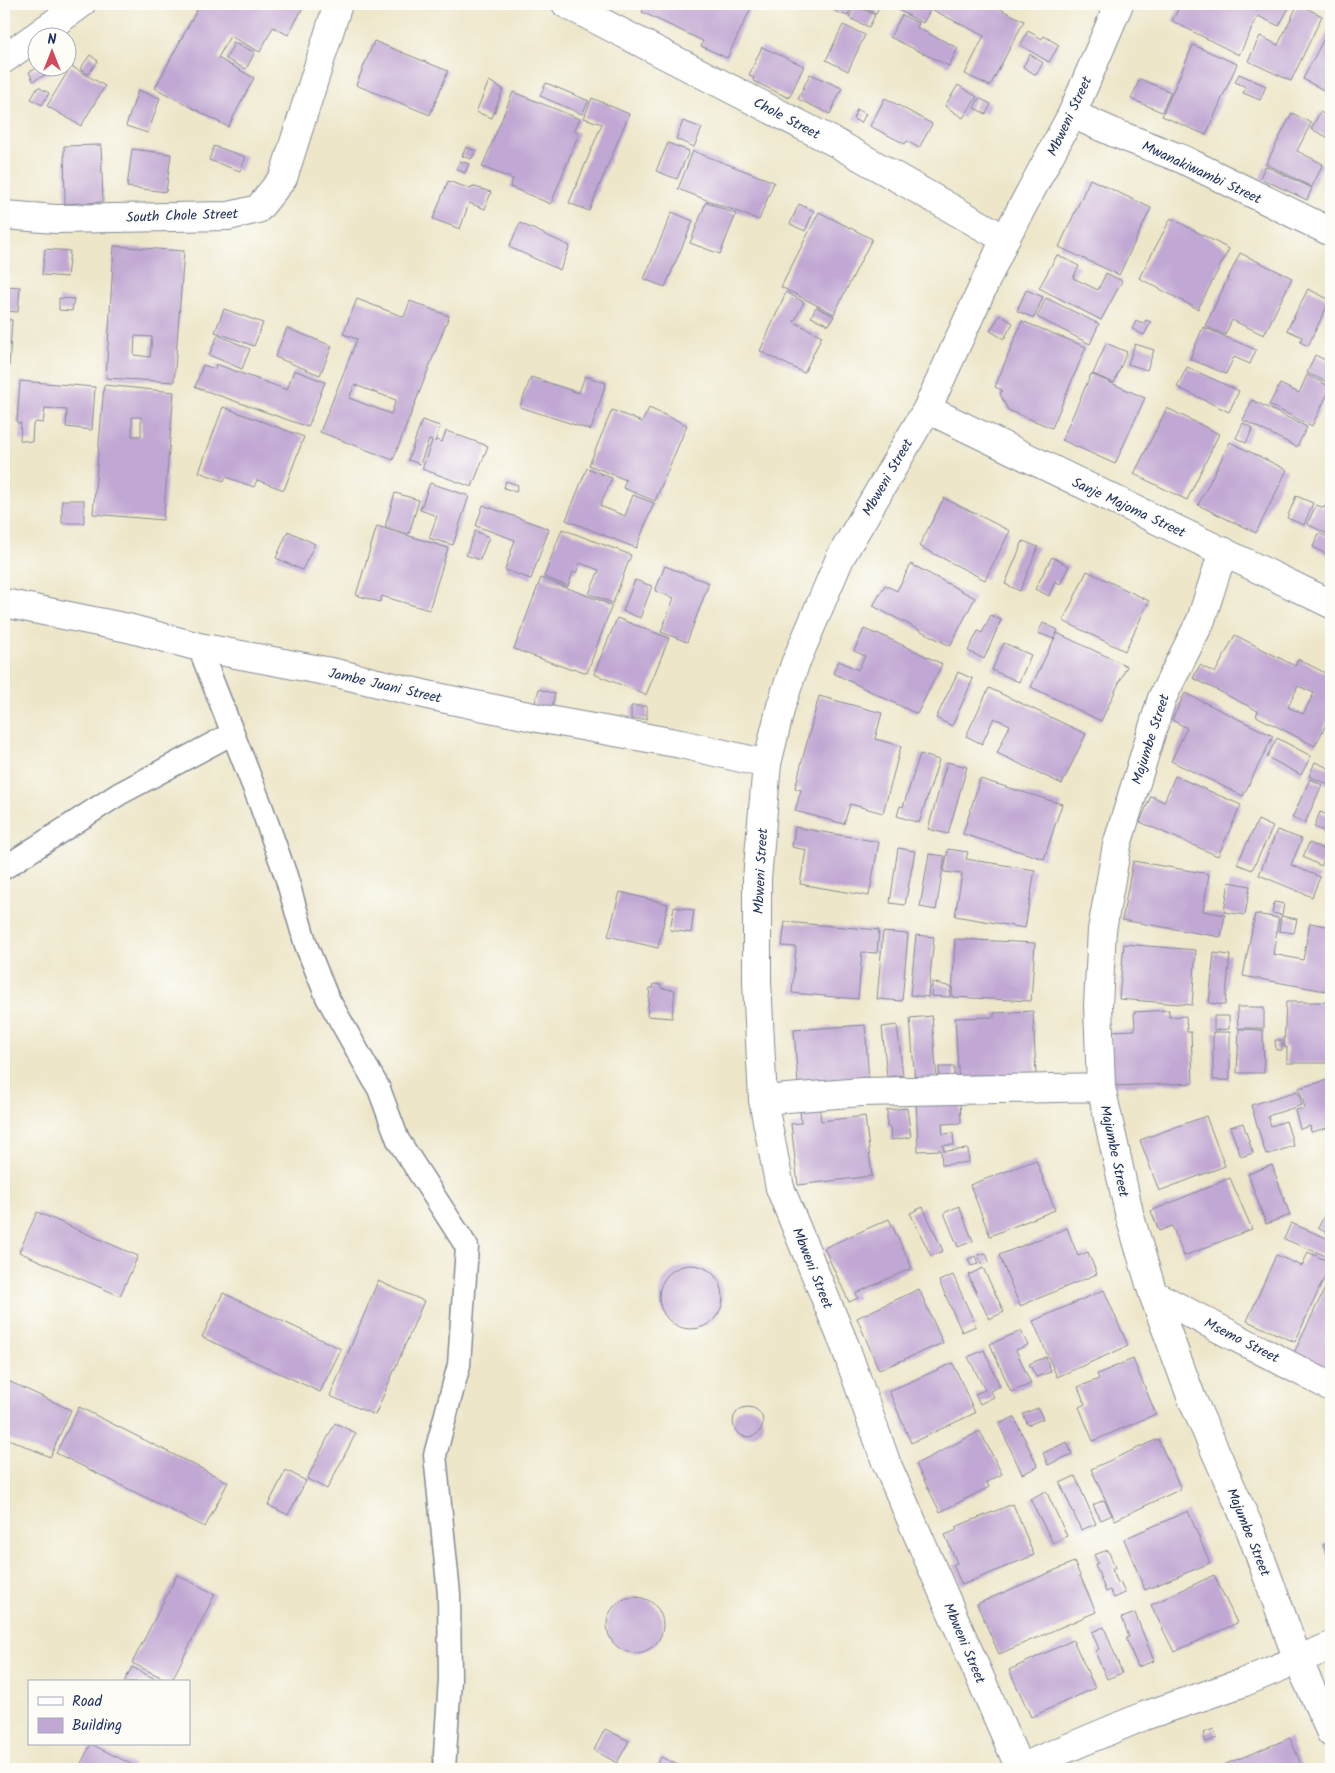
<svg xmlns="http://www.w3.org/2000/svg" width="1335" height="1773" font-family="Kalam,sans-serif">
<rect width="100%" height="100%" fill="#fdfcf7"/>
<filter id="ink" filterUnits="userSpaceOnUse"><feTurbulence type="fractalNoise" baseFrequency=".02" numOctaves="2"/><feDisplacementMap in="SourceGraphic" scale="10" xChannelSelector="R" yChannelSelector="G"/><feConvolveMatrix kernelMatrix="1 2 1 2 8 2 1 2 1" color-interpolation-filters="sRGB"/></filter>
<filter id="wash" filterUnits="userSpaceOnUse"><feTurbulence type="fractalNoise" baseFrequency=".0096" numOctaves="4" result="noise"/><feDisplacementMap in="SourceGraphic" scale="20" xChannelSelector="R" yChannelSelector="G"/><feGaussianBlur stdDeviation="1.12" result="paint"/><feColorMatrix in="noise" values="0 0 0 0 0 0 0 0 0 0 0 0 0 0 0 0 0 1.4 0 .05"/><feComposite in="paint" operator="in"/></filter>
<g filter="url(#wash)">
<rect width="100%" height="100%" fill="#ede6c9"/>
<g id="blocks">
<path fill="#c1a7d3" fill-rule="evenodd" d="M200,4H305L288,35L273,27L260,52L230,36L218,58L254,78L228,127L155,88Z
M646,4H753L727,58L701,46L703,41L642,12Z
M837,4H848L847,6L851,8L848,16L834,11Z
M854,4H880L876,14Z
M904,4H990L1024,21L990,86L965,74L984,36L931,9L923,23L900,11Z
M1181,4H1291L1279,26L1258,16L1239,55L1172,21Z
M1298,4L1322,16L1291,81L1248,61L1260,36L1278,45Z
M855,5L875,15L869,27L849,18Z
M902,15L919,23L917,28L958,48L949,66L890,37Z
M843,25L865,35L848,71L826,60Z
M1331,25V94L1303,79Z
M1028,31L1042,39L1044,36L1059,45L1049,62L1020,45Z
M374,41L448,71L430,115L356,85Z
M234,43L255,52L246,69L226,59Z
M1193,45L1237,64L1206,135L1162,116Z
M762,47L804,66L789,98L753,81L754,78L749,75Z
M1030,54L1043,63L1036,75L1023,67Z
M90,55L98,61L88,74L80,69Z
M71,66L105,86L81,126L47,106Z
M37,68H51L53,71L33,81L29,72Z
M810,74L842,88L830,114L798,99Z
M1239,74L1266,86L1260,100L1243,93L1246,87L1235,82Z
M1140,79L1171,92L1162,112L1131,99Z
M489,81L503,89L492,118L476,112Z
M546,83L589,101L582,114L540,96Z
M958,85L977,97L963,118L945,106Z
M38,87L49,93L42,105L31,99Z
M138,90L160,98L148,133L126,126Z
M513,92L580,119L574,131L579,133L551,204L510,187L513,179L482,167Z
M592,98L629,114L589,211L569,203L602,124L584,118Z
M885,98L932,124L919,148L907,141L905,144L870,126Z
M979,98L991,104L986,114L974,108Z
M857,109L866,114L861,123L853,119Z
M1320,112L1331,118V139L1311,129Z
M1292,113L1311,123L1297,151L1323,164L1312,187L1266,164Z
M683,121L702,128L694,147L676,139Z
M668,143L689,151L677,179L656,171Z
M101,145L103,202L65,204L64,146Z
M214,146L246,157L240,171L209,160Z
M466,147L476,151L471,159L462,156Z
M132,149L171,154L166,192L127,187Z
M693,151L774,182L759,220L678,189Z
M460,161L469,164L465,173L456,169Z
M1265,166L1312,188L1307,200L1260,178Z
M1090,179L1151,208L1119,275L1059,247Z
M448,181L471,189L472,186L491,192L485,209L469,203L460,229L433,219Z
M706,202L736,214L720,254L690,243Z
M799,204L814,211L805,231L790,224Z
M672,212L693,221L665,287L644,279Z
M819,212L872,239L834,314L781,287Z
M1171,218L1229,249L1198,309L1139,278Z
M520,223L570,246L560,270L509,247Z
M114,246L184,251L174,382L106,378ZM135,336L152,337L150,357L134,355Z
M45,249L70,251L67,277L42,275Z
M1240,253L1292,278L1264,335L1232,320L1225,335L1205,326Z
M1057,255L1079,266L1073,278L1098,290L1106,273L1122,281L1101,320L1039,288Z
M4,258L9,259L6,286L20,287L18,312L4,311Z
M1308,289L1330,300L1308,346L1300,342L1302,337L1287,330Z
M1026,290L1043,297L1034,318L1017,311Z
M786,292L804,302L794,322L822,336L804,373L760,351Z
M59,298L74,299L72,311L59,310Z
M1046,298L1099,324L1090,344L1037,317Z
M357,299L404,317L410,301L449,316L393,460L320,432L357,339L343,334ZM355,385L396,400L391,414L349,398Z
M816,307L834,316L829,325L811,317Z
M224,309L263,323L254,346L215,332Z
M1000,315L1013,323L1004,339L990,331Z
M4,319L12,320L9,368H4Z
M1146,320L1151,322L1144,335L1132,329L1136,321L1143,324Z
M1022,321L1086,347L1052,428L1008,410L1000,394L1002,390L995,387Z
M1203,327L1256,350L1250,364L1234,357L1226,374L1190,359Z
M287,328L332,346L320,375L275,357Z
M218,335L250,349L242,369L209,355Z
M1106,343L1127,352L1114,383L1093,374Z
M1135,344L1154,350L1147,370L1128,364Z
M1315,355L1331,363V384L1307,373Z
M216,364L287,390L294,370L325,382L308,427L195,387L203,365L215,369Z
M1187,367L1239,391L1229,412L1177,387Z
M1091,374L1145,398L1115,464L1062,440Z
M1307,375L1331,387L1312,426L1269,405L1280,384L1299,393Z
M585,376L606,383L591,430L520,407L531,377L579,393Z
M4,380H9L5,441H4Z
M20,381L95,387L92,430L66,427L67,410L45,408L43,423L36,422L33,425L32,442L20,440L21,423H17Z
M104,385L174,392L163,520L93,514ZM132,417H141V436H132Z
M1252,400L1307,427L1297,447L1243,420Z
M223,407L304,437L284,490L257,480L254,487L226,477L224,481L199,472Z
M649,408L687,425L655,501L623,488L626,480L589,465L612,410L642,422Z
M1167,408L1219,434L1187,500L1134,474Z
M422,420L440,426L435,442L436,440L442,442L446,431L488,446L472,487L422,469L432,441L429,440L420,464L408,460Z
M1243,423L1253,428L1246,443L1236,438Z
M1230,442L1287,470L1256,533L1198,505Z
M587,468L612,478L600,506L625,516L633,495L654,503L636,548L566,520Z
M506,481L518,485L516,492L504,488Z
M430,483L469,496L453,545L429,538L437,516L420,510Z
M395,493L419,500L409,534L385,527Z
M1331,495V536L1307,524L1316,505L1324,508Z
M1296,496L1313,503L1304,525L1287,518Z
M944,498L1010,531L985,580L919,546Z
M62,500H84V523H62Z
M483,505L549,529L531,579L505,570L515,540L476,526Z
M377,526L448,548L429,610L382,596L380,602L356,595Z
M562,529L631,555L613,603L589,594L599,570L580,563L576,573L573,572L568,586L544,577Z
M288,531L315,544L302,570L276,558Z
M475,531L489,537L480,560L466,555Z
M1319,533L1331,539L1328,555L1313,547Z
M1023,541L1038,547L1020,591L1005,584Z
M1052,557L1069,566L1060,584L1055,581L1049,596L1035,589Z
M911,564L975,598L950,646L873,606L885,585L897,591Z
M665,566L709,583L687,642L661,632L674,598L655,591Z
M1087,571L1149,601L1125,651L1063,621Z
M541,578L612,605L587,673L573,668L572,670L514,649Z
M635,580L652,586L640,618L623,611Z
M991,615L1001,620L984,659L968,651L978,631L982,633Z
M617,618L669,638L646,695L594,674Z
M1043,623L1058,630L1054,639L1038,633Z
M864,629L876,634L877,633L942,664L917,714L833,673L839,661L858,670L865,656L854,651Z
M1057,633L1127,666L1101,721L1031,687Z
M1235,635L1295,666L1298,659L1331,676V715L1315,746L1256,716L1258,711L1193,678L1200,665L1215,673ZM1298,686L1314,693L1303,714L1288,707Z
M1004,643L1031,655L1019,682L992,670Z
M958,672L973,679L952,726L936,718Z
M989,688L1086,734L1062,784L997,753L1010,725L994,718L982,744L966,736Z
M539,689L555,694L551,710L534,706Z
M1185,693L1273,736L1243,796L1171,761L1187,728L1172,720Z
M819,696L882,713L875,739L901,746L883,813L850,804L844,824L795,811L801,790L795,788Z
M631,706H647V719H631Z
M1277,738L1311,756L1301,775L1267,757Z
M920,754L939,760L919,823L897,816L900,806L903,807Z
M947,762L967,767L948,834L928,829Z
M1315,762L1331,769V786L1309,776Z
M1175,776L1241,805L1218,856L1140,822L1151,796L1164,802Z
M980,779L1062,804L1044,859L963,834Z
M1310,779L1322,785L1305,823L1292,818Z
M1320,812L1331,816L1324,831L1314,827Z
M1331,818V840L1323,836Z
M1258,820L1273,827L1252,870L1237,864Z
M795,827L879,842L869,896L800,884L806,850L792,847Z
M1277,830L1302,839L1291,865L1320,877L1312,897L1259,875Z
M1309,843L1328,851L1321,866L1303,857Z
M898,848L915,851L905,905L890,903Z
M948,849L968,852L966,859L1035,870L1025,928L955,916L962,874L944,872Z
M929,854L945,856L936,910L920,907Z
M1133,861L1209,874L1203,911L1225,915L1221,937L1122,920Z
M1229,882L1250,886L1245,915L1224,912Z
M620,892L668,904L658,948L608,936Z
M1274,902L1284,904L1282,915L1272,913Z
M674,907L694,910L691,933L670,930Z
M1255,914L1279,918L1273,954L1303,960L1310,923L1331,927V992L1243,976Z
M1281,916L1297,919L1294,933L1279,931Z
M785,922L879,930L877,953L862,952L858,999L792,993L796,947L782,946Z
M883,932L908,934L902,1001L877,999Z
M916,935L934,937L928,997L910,995Z
M955,939L1035,943L1031,1001L952,997Z
M1124,944L1196,950L1192,1005L1119,999Z
M1214,953L1230,955L1225,1005L1209,1003Z
M932,982L951,987L950,997L931,996Z
M654,984L661,985V988L675,990L672,1018L647,1016L650,988H653Z
M1286,1002H1331V1063H1287V1047H1284Z
M1237,1007H1264V1028H1238Z
M1169,1010V1017L1186,1016L1187,1032H1191L1193,1083L1113,1086L1111,1031L1135,1030L1134,1012Z
M1033,1011L1036,1075L959,1082L955,1018L994,1017V1013Z
M932,1016L937,1081L915,1083L910,1018Z
M1214,1016H1229V1029L1214,1030Z
M865,1025L869,1080L798,1085L794,1030Z
M897,1025L903,1075L887,1077L882,1027Z
M1239,1029L1263,1030L1264,1073H1237Z
M1213,1032H1230V1080H1213Z
M1275,1040H1282V1050H1276Z
M939,1067H954V1080H939Z
M1331,1079V1127L1311,1132L1310,1126L1300,1129L1295,1110L1305,1108L1299,1088Z
M1298,1091L1302,1105L1268,1116L1271,1126L1286,1121L1294,1146L1266,1155L1251,1105Z
M960,1098L961,1123L942,1124L943,1134L953,1133L954,1145H943L944,1151L968,1149L969,1162L942,1165L941,1150L918,1151L916,1100Z
M819,1105L821,1121L865,1116L872,1176L798,1185L791,1124L801,1123L800,1108Z
M907,1108L911,1137L891,1140L890,1127H887V1110Z
M1206,1116L1225,1166L1159,1191L1140,1140Z
M1243,1123L1253,1153L1241,1157L1230,1127Z
M1036,1160L1055,1210L990,1236L970,1185Z
M1272,1165L1290,1215L1266,1224L1248,1174Z
M1230,1178L1252,1229L1184,1256L1172,1226L1159,1231L1151,1211Z
M1331,1203V1235L1318,1228Z
M959,1206L973,1241L958,1247L944,1213Z
M923,1207L943,1251L931,1256L910,1213Z
M37,1212L138,1256L120,1296L19,1252Z
M889,1219L912,1268L856,1293L858,1298L849,1302L824,1248Z
M1291,1223L1331,1240V1258L1284,1239Z
M1067,1228L1078,1256L1088,1252L1097,1274L1020,1306L999,1255Z
M1308,1252L1331,1263L1295,1342L1247,1321L1276,1255L1302,1266Z
M986,1253L989,1262L982,1265L978,1255Z
M975,1256L978,1264L971,1266L968,1259Z
M659 1297a32 32 0 1 1 64 0a32 32 0 1 1-64 0Z
M983,1268L1004,1312L989,1319L968,1275Z
M953,1275L976,1326L962,1332L939,1281Z
M378,1281L424,1301L375,1415L330,1396Z
M1326,1286L1331,1289V1371L1294,1353Z
M919,1289L943,1343L879,1370L857,1318Z
M1104,1290L1128,1346L1057,1377L1033,1321Z
M223,1293L341,1349L320,1392L202,1337Z
M1021,1331L1028,1345L1016,1350L1031,1384L1011,1392L990,1344Z
M984,1350L1000,1386L990,1391L994,1397L980,1404L975,1394L985,1390L968,1357Z
M1046,1357L1051,1372L1036,1377L1029,1364Z
M1133,1359L1156,1414L1093,1441L1079,1407L1085,1404L1078,1387L1099,1379L1097,1374Z
M953,1363L975,1413L911,1443L889,1391Z
M4,1379L71,1410L50,1457L4,1437Z
M79,1407L228,1482L205,1527L56,1453Z
M733 1422a15 15 0 1 1 30 0a15 15 0 1 1-30 0Z
M1038,1408L1043,1419L1028,1425L1023,1414Z
M1014,1417L1038,1467L1022,1474L999,1424Z
M335,1423L356,1433L327,1489L307,1479Z
M980,1431L1002,1474L987,1482L989,1487L940,1512L916,1464Z
M1158,1439L1181,1489L1115,1520L1091,1469Z
M1067,1442L1072,1454L1048,1465L1043,1453Z
M286,1470L306,1481L288,1515L268,1505Z
M1075,1476L1096,1524L1081,1530L1060,1483Z
M1046,1491L1067,1536L1053,1543L1030,1499Z
M1104,1500L1112,1515L1101,1520L1093,1505Z
M1013,1504L1034,1555L962,1585L953,1565L957,1563L945,1535L957,1530L955,1527Z
M1188,1511L1210,1563L1145,1590L1124,1539Z
M1331,1541V1564L1323,1545Z
M1108,1550L1115,1568L1112,1569L1117,1583L1120,1582L1125,1593L1114,1598L1110,1590L1106,1592L1095,1564L1098,1563L1094,1555Z
M1074,1562L1096,1612L999,1654L977,1604Z
M177,1575L215,1594L171,1682L132,1663Z
M1214,1575L1237,1623L1174,1652L1151,1605Z
M607 1625a28 28 0 1 1 56 0a28 28 0 1 1-56 0Z
M1135,1613L1154,1661L1138,1667L1126,1638L1129,1637L1122,1618Z
M1104,1627L1122,1673L1107,1679L1098,1659L1096,1651L1099,1649L1092,1632Z
M1073,1640L1095,1688L1031,1717L1009,1670Z
M132,1667L161,1682H124Z
M605,1729L629,1741L617,1763L594,1750Z
M1214,1729L1217,1738L1206,1742L1203,1733Z
M1290,1738L1303,1769H1222L1221,1766Z
M91,1744L133,1765L131,1769H78Z
M661,1757L686,1769H655Z"/>
</g>
</g>
<g filter="url(#ink)">
<use href="#blocks" fill-opacity="0" stroke="#848a94" stroke-width="1"/>
<g fill="none" stroke-linecap="round" stroke-linejoin="round">
<defs>
<path id="service" d="M199,647L260,803L286,876L306,945L327,997L379,1089L398,1140L467,1247L459,1365L435,1455L449,1594L450,1679L444,1769
M4,868L119,794L233,733"/>
<path id="minor" d="M566,4L838,144L1005,239
M4,59L81,4
M1072,114L1117,134L1182,159L1331,232
M4,215L56,219L229,216L258,209L283,178L338,4
M927,409L1331,604
M1223,551L1201,620L1162,698L1117,845L1102,930L1098,1005L1101,1087L1130,1217L1153,1294L1192,1399L1250,1529L1298,1660L1331,1733
M4,603L128,628L199,647L336,673L432,696L543,719L681,744L767,764
M763,1100L862,1092L1101,1087
M1153,1294L1331,1387
M1020,1768L1144,1716L1242,1683L1331,1646
M1020,1769L886,1462L845,1346L780,1188L763,1100L757,982V879L767,764L781,706L795,664L840,558L927,409L1005,239L1072,114L1119,4"/>
</defs>
<use href="#service" stroke="#848a94" stroke-width="25"/>
<use href="#minor" stroke="#848a94" stroke-width="30"/>
<use href="#service" stroke="#fff" stroke-width="22"/>
<use href="#minor" stroke="#fff" stroke-width="28"/>
</g>
</g>
<g text-anchor="middle" stroke-width="4" stroke-linejoin="round" paint-order="stroke">
<g font-size="14" fill="#1b2f5e" stroke="#fdfcf7">
<text transform="translate(1069 116) rotate(-65)" y="5">Mbweni Street</text>
<text transform="translate(787 118) rotate(28)" y="5">Chole Street</text>
<text transform="translate(1202 172) rotate(25)" y="5">Mwanakiwambi Street</text>
<text transform="translate(182 215) rotate(-2)" y="5">South Chole Street</text>
<text transform="translate(887 477) rotate(-60)" y="5">Mbweni Street</text>
<text transform="translate(1129 507) rotate(25)" y="5">Sanje Majoma Street</text>
<text transform="translate(385 685) rotate(13)" y="5">Jambe Juani Street</text>
<text transform="translate(1150 739) rotate(-72)" y="5">Majumbe Street</text>
<text transform="translate(760 871) rotate(-87)" y="5">Mbweni Street</text>
<text transform="translate(1115 1151) rotate(78)" y="5">Majumbe Street</text>
<text transform="translate(813 1268) rotate(68)" y="5">Mbweni Street</text>
<text transform="translate(1242 1340) rotate(27)" y="5">Msemo Street</text>
<text transform="translate(1249 1532) rotate(68)" y="5">Majumbe Street</text>
<text transform="translate(965 1643) rotate(67)" y="5">Mbweni Street</text>
</g>
</g>
<rect width="1335" height="1773" fill="none" stroke="#fdfcf7" stroke-width="20"/>
<rect x="28" y="1680" width="162" height="65" fill="#fdfcf7" stroke="#a3aaba"/>
<rect x="38" y="1697" width="25" height="8" fill="#ffffff" stroke="#a3aaba"/>
<text x="72" y="1706" font-size="15" fill="#1b2f5e">Road</text>
<rect x="38" y="1718" width="25" height="15" fill="#c1a7d3" stroke="#a3aaba"/>
<text x="72" y="1730" font-size="15" fill="#1b2f5e">Building</text>
<g transform="translate(52 52)"><circle r="24" fill="#fdfcf7" stroke="#a3aaba"/>
<path d="M0-4L9 19L0 12L-9 19Z" fill="#d1495b"/>
<text y="-8" font-size="14" font-weight="bold" text-anchor="middle" fill="#1b2f5e">N</text>
</g>
</svg>
